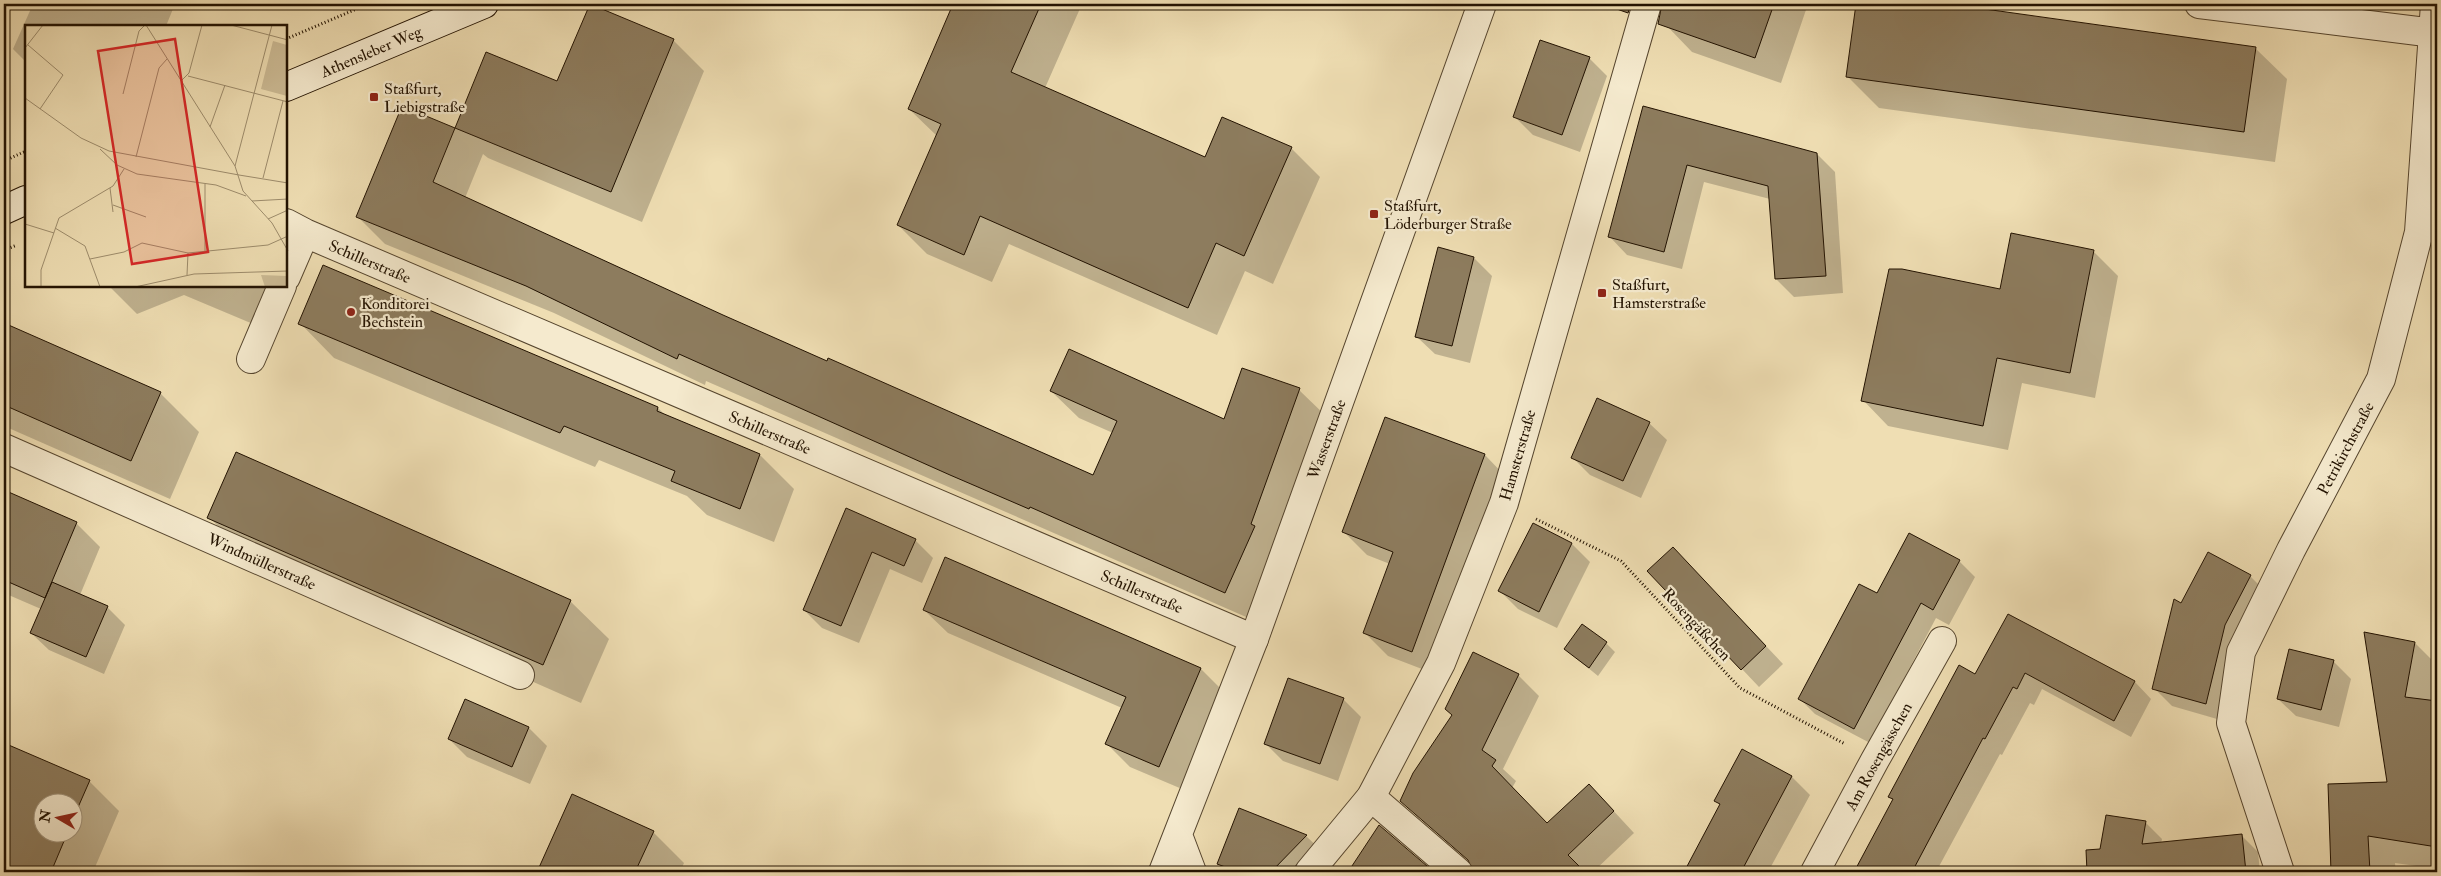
<svg xmlns="http://www.w3.org/2000/svg" width="2441" height="876" font-family="'IM FELL Double Pica',serif">
<rect width="100%" height="100%" fill="#efdeb3"/>
<filter id="stains"><feTurbulence type="fractalNoise" baseFrequency=".004" numOctaves="4"/><feColorMatrix values="0 0 0 0 .2 0 0 0 0 .09 0 0 0 0 .02 0 0 0 .5 -.17"/></filter>
<radialGradient id="worn" r=".72"><stop offset=".6" stop-color="#630" stop-opacity="0"/><stop offset="1" stop-color="#630" stop-opacity=".3"/></radialGradient>
<path fill="#0003" fill-rule="evenodd" d="M33,4H175L166,26H26V62L13,49Z
M955,4H1082L1045,88L1206,159L1291,148L1320,177L1273,284L1245,271L1217,335L1009,244L992,282L927,254L898,225L937,136L909,109Z
M1675,4H1808L1781,83L1692,52L1667,26Z
M1857,4H1940L2255,48L2287,79L2275,162L1879,108L1847,76Z
M673,40L704,71L642,222L488,158L483,154L465,198L722,316L1093,477L1113,433L1079,418L1051,391L1225,420L1299,390L1327,417L1253,620L706,381L705,385L554,313L385,244L358,217L403,108L456,129L487,54L558,83Z
M1589,58L1607,76L1580,152L1533,135L1515,117Z
M1644,108L1817,154L1835,172L1843,293L1794,297L1776,279L1770,199L1704,182L1682,269L1627,255L1610,237Z
M2093,251L2118,276L2095,398L2022,383L2008,450L1888,426L1863,400L2001,291Z
M1474,258L1492,276L1470,363L1435,354L1417,337Z
M300,279L277,334L184,295L137,314L109,286H286Z
M300,323L658,408L666,416L760,455L794,489L774,542L707,515L687,496L599,460L595,467L334,358Z
M4,324L161,394L199,432L170,499L4,426Z
M1386,418L1485,455L1508,479L1435,674L1388,656L1365,633L1390,564L1367,555L1344,532Z
M1649,423L1667,440L1641,498L1590,475L1572,457Z
M4,492L76,523L100,547L80,595L107,607L125,625L104,674L49,650L31,633L41,609L4,593Z
M847,510L915,540L933,558L922,583L890,569L859,643L822,628L804,610Z
M209,517L570,601L609,639L581,703L247,556Z
M1533,525L1572,544L1590,562L1557,628L1518,609L1500,591Z
M1959,561L1975,577L1949,625L1936,618L1870,743L1815,714L1800,699L1878,595Z
M1691,567L1783,664L1759,687L1742,669Z
M2250,576L2268,594L2224,721L2172,706L2154,688L2182,604Z
M924,610L1201,669L1224,692L1182,789L1130,767L1107,744L1122,708L948,633Z
M2008,615L2135,682L2151,699L2131,737L2042,689L2034,705L2030,703L2002,755L2000,754L1936,872H1855L1894,801L1889,797L1976,676Z
M1606,643L1615,652L1598,676L1565,649Z
M2415,643L2437,665V869L2395,863L2396,872H2332L2330,785L2388,783Z
M2333,661L2351,679L2339,727L2296,716L2278,699Z
M1518,675L1539,696L1503,769L1516,781L1512,788L1547,824L1609,806L1634,833L1593,872H1474V866L1401,801Z
M1343,699L1361,717L1338,781L1283,761L1265,743Z
M466,701L529,728L547,746L530,784L467,757L449,739Z
M4,745L89,781L119,811L93,872H4ZM42,804H72V834H42Z
M1742,750L1792,777L1810,795L1768,872H1686L1721,806L1716,801Z
M572,796L653,832L684,863L680,872H538Z
M1239,810L1306,836L1324,853L1306,872H1227L1219,864Z
M2107,816L2145,822L2162,839L2161,844L2241,835L2258,852L2260,872H2098Z
M1380,827L1433,872H1351Z
M2052,866L2078,872H2050Z"/>
<path fill="#8d7c5e" stroke="#221201" d="M590,4L674,39L611,192L455,128L486,52L557,81Z
M953,4H1041L1011,72L1205,157L1222,117L1292,147L1244,256L1216,243L1188,308L980,216L964,255L897,225L941,124L908,109Z
M1615,4H1631L1628,13L1614,8Z
M1662,4H1774L1755,58L1658,24Z
M1856,4H1949L2256,47L2244,132L1846,77Z
M1540,40L1590,57L1562,135L1513,117Z
M402,106L455,128L433,182L723,315L827,361L828,358L1093,475L1117,421L1050,391L1069,349L1224,419L1242,368L1300,388L1251,524L1255,526L1225,593L1030,507L1029,509L950,475L679,354L677,359L526,286L356,217Z
M1643,106L1817,153L1826,276L1775,279L1768,186L1687,165L1664,252L1608,237Z
M2011,233L2094,250L2070,373L1997,358L1983,426L1861,401L1889,269H1902L2000,289Z
M1438,247L1474,257L1452,346L1415,337Z
M323,265L658,407L657,411L760,454L740,509L671,481L675,471L564,426L560,433L298,324Z
M4,323L161,392L131,461L4,405Z
M1597,398L1650,422L1623,481L1571,458Z
M1385,417L1485,454L1412,652L1363,633L1393,552L1342,532Z
M236,452L571,600L543,665L207,518Z
M4,490L77,522L45,598L4,580Z
M846,508L916,539L904,566L872,552L841,626L803,610Z
M1533,523L1572,543L1539,612L1498,591Z
M1909,533L1960,560L1933,610L1921,603L1854,729L1798,699L1859,584L1877,593Z
M1673,547L1766,646L1741,670L1647,571Z
M2208,552L2251,575L2225,625L2206,704L2152,689L2174,599L2181,603Z
M945,557L1201,668L1159,767L1105,744L1126,697L923,610Z
M52,582L108,606L86,657L30,633Z
M2008,614L2135,681L2114,721L2025,673L2017,689L2013,687L1985,739L1983,738L1912,872H1854L1893,799L1888,797L1959,665L1975,674Z
M1582,624L1607,642L1589,668L1564,649Z
M2364,632L2415,642L2405,697L2437,701V847L2368,836L2370,872H2331L2328,784L2387,782Z
M2289,649L2334,660L2321,710L2277,699Z
M1473,652L1519,674L1482,750L1496,760L1492,766L1547,823L1589,784L1614,811L1568,855L1585,872H1473L1468,860L1400,801L1413,773L1452,715L1445,709Z
M1288,678L1344,698L1320,764L1264,744Z
M465,699L529,727L512,767L448,739Z
M4,743L90,780L72,821V804H42V834H67L51,872H4Z
M1742,749L1792,776L1741,872H1684L1720,804L1714,801Z
M572,794L654,831L635,872H537Z
M1239,808L1307,835L1271,872H1239L1217,864Z
M2106,815L2146,821L2142,844L2242,834L2246,872H2087L2086,850L2100,849Z
M1379,825L1434,872H1348Z"/>
<g fill="none" stroke-linecap="round" stroke-linejoin="round">
<defs>
<path id="minor" d="M2199,4L2434,33
M286,223L305,233L1254,639
M286,277L305,233
M251,359L282,286
M4,448L520,675
M1371,797L1458,872
M1815,872L1875,760L1942,641
M2280,872L2231,723L2241,652L2291,550L2381,379L2419,232L2435,4"/>
<path id="tertiary" d="M1178,835L1192,872
M1163,872L1254,639L1482,4
M1309,872L1371,797L1441,663L1504,503L1647,4"/>
<path id="secondary" d="M286,87L484,4
M4,210L26,200"/>
</defs>
<use href="#minor" stroke="#55452e" stroke-width="30"/>
<use href="#tertiary" stroke="#55452e" stroke-width="30"/>
<use href="#secondary" stroke="#221201" stroke-width="30"/>
<path stroke="#221201" stroke-width="3" stroke-dasharray="1 2.5" stroke-linecap="butt" d="M286,39L368,4
M4,161L26,151
M4,250L17,245
M1536,519L1621,561L1740,688L1845,744"/>
<use href="#minor" stroke="#f5eace" stroke-width="28"/>
<use href="#tertiary" stroke="#f5eace" stroke-width="28"/>
<use href="#secondary" stroke="#f5eace" stroke-width="28"/>
</g>
<g fill="#8f2418" stroke="#f5eace" stroke-width="2">
<rect x="369" y="92" width="10" height="10" rx="2.5"/>
<rect x="1369" y="209" width="10" height="10" rx="2.5"/>
<rect x="1597" y="288" width="10" height="10" rx="2.5"/>
<circle cx="351" cy="312" r="5"/>
</g>
<g text-anchor="middle" stroke-width="4.5" stroke-linejoin="round" paint-order="stroke">
<g font-size="16" fill="#221201" stroke="#f5eace">
<text transform="translate(371 51) rotate(-23)" y="6">Athensleber Weg</text>
<text transform="translate(370 261) rotate(23)" y="6">Schillerstraße</text>
<text transform="translate(770 432) rotate(23)" y="6">Schillerstraße</text>
<text transform="translate(1326 439) rotate(-70)" y="6">Wasserstraße</text>
<text transform="translate(2345 448) rotate(-62)" y="6">Petrikirchstraße</text>
<text transform="translate(1517 455) rotate(-74)" y="6">Hamsterstraße</text>
<text transform="translate(262 561) rotate(24)" y="6">Windmüllerstraße</text>
<text transform="translate(1142 591) rotate(23)" y="6">Schillerstraße</text>
<text transform="translate(1697 624) rotate(47)" y="6">Rosengäßchen</text>
<text transform="translate(1878 756) rotate(-61)" y="6">Am Rosengässchen</text>
</g>
<g font-size="16" fill="#221201" stroke="#f5eace" text-anchor="start">
<text x="384" y="94">Staßfurt,<tspan x="384" dy="18">Liebigstraße</tspan></text>
<text x="1384" y="211">Staßfurt,<tspan x="1384" dy="18">Löderburger Straße</tspan></text>
<text x="1612" y="290">Staßfurt,<tspan x="1612" dy="18">Hamsterstraße</tspan></text>
<text x="361" y="309">Konditorei<tspan x="361" dy="18">Bechstein</tspan></text>
</g>
</g>
<g transform="translate(25 25)">
<rect width="262" height="262" fill="#efdeb3"/>
<path d="M248,16L262,20V71L236,64ZM236,250L262,251V262H240Z" fill="#ccbb95"/>
<path fill="none" stroke="#9d8c6c" stroke-width="1" d="M121,0L210,141L218,166L247,198L263,226M206,0L263,15M3,20L38,50L15,84M0,23L18,0M163,51L263,77M156,56L164,48L177,0M98,69L114,6L120,0M0,73L56,113L84,126L214,150M185,102L200,60M75,124L92,140L112,149L191,160L221,171M111,132L134,43L142,34M210,141L247,0M214,150L263,158M238,153L258,76M180,159V226M85,163L88,187M227,176L263,174M88,180L121,192M243,194L263,185M0,199L29,208M30,203L60,221L75,262M65,234L99,227L117,218L163,228L243,220L263,211M162,250L163,228M16,262V245L34,193L88,161L99,144M110,262L169,249L263,246"/>
<path fill="#d62828" fill-opacity="0.15" stroke="#d62828" stroke-width="2.5" d="M150,14L183,227L107,239L73,26Z"/>
<rect width="262" height="262" fill="none" stroke="#221201" stroke-width="2.5"/>
</g>
<rect width="2441" height="876" fill="none" stroke="#efdeb3" stroke-width="20"/>
<rect x="5" y="5" width="2431" height="866" fill="none" stroke="#221201" stroke-width="2.5"/>
<rect x="10" y="10" width="2421" height="856" fill="none" stroke="#221201"/>
<g transform="translate(58 818) rotate(279)"><circle r="24" fill="#f5eace" stroke="#a1947c"/>
<path d="M0-4L9 19L0 12L-9 19Z" fill="#8f2418"/>
<text y="-8" font-size="14" font-weight="bold" text-anchor="middle" fill="#221201">N</text>
</g>
<rect width="100%" height="100%" filter="url(#stains)"/>
<rect width="100%" height="100%" fill="url(#worn)"/>
</svg>
